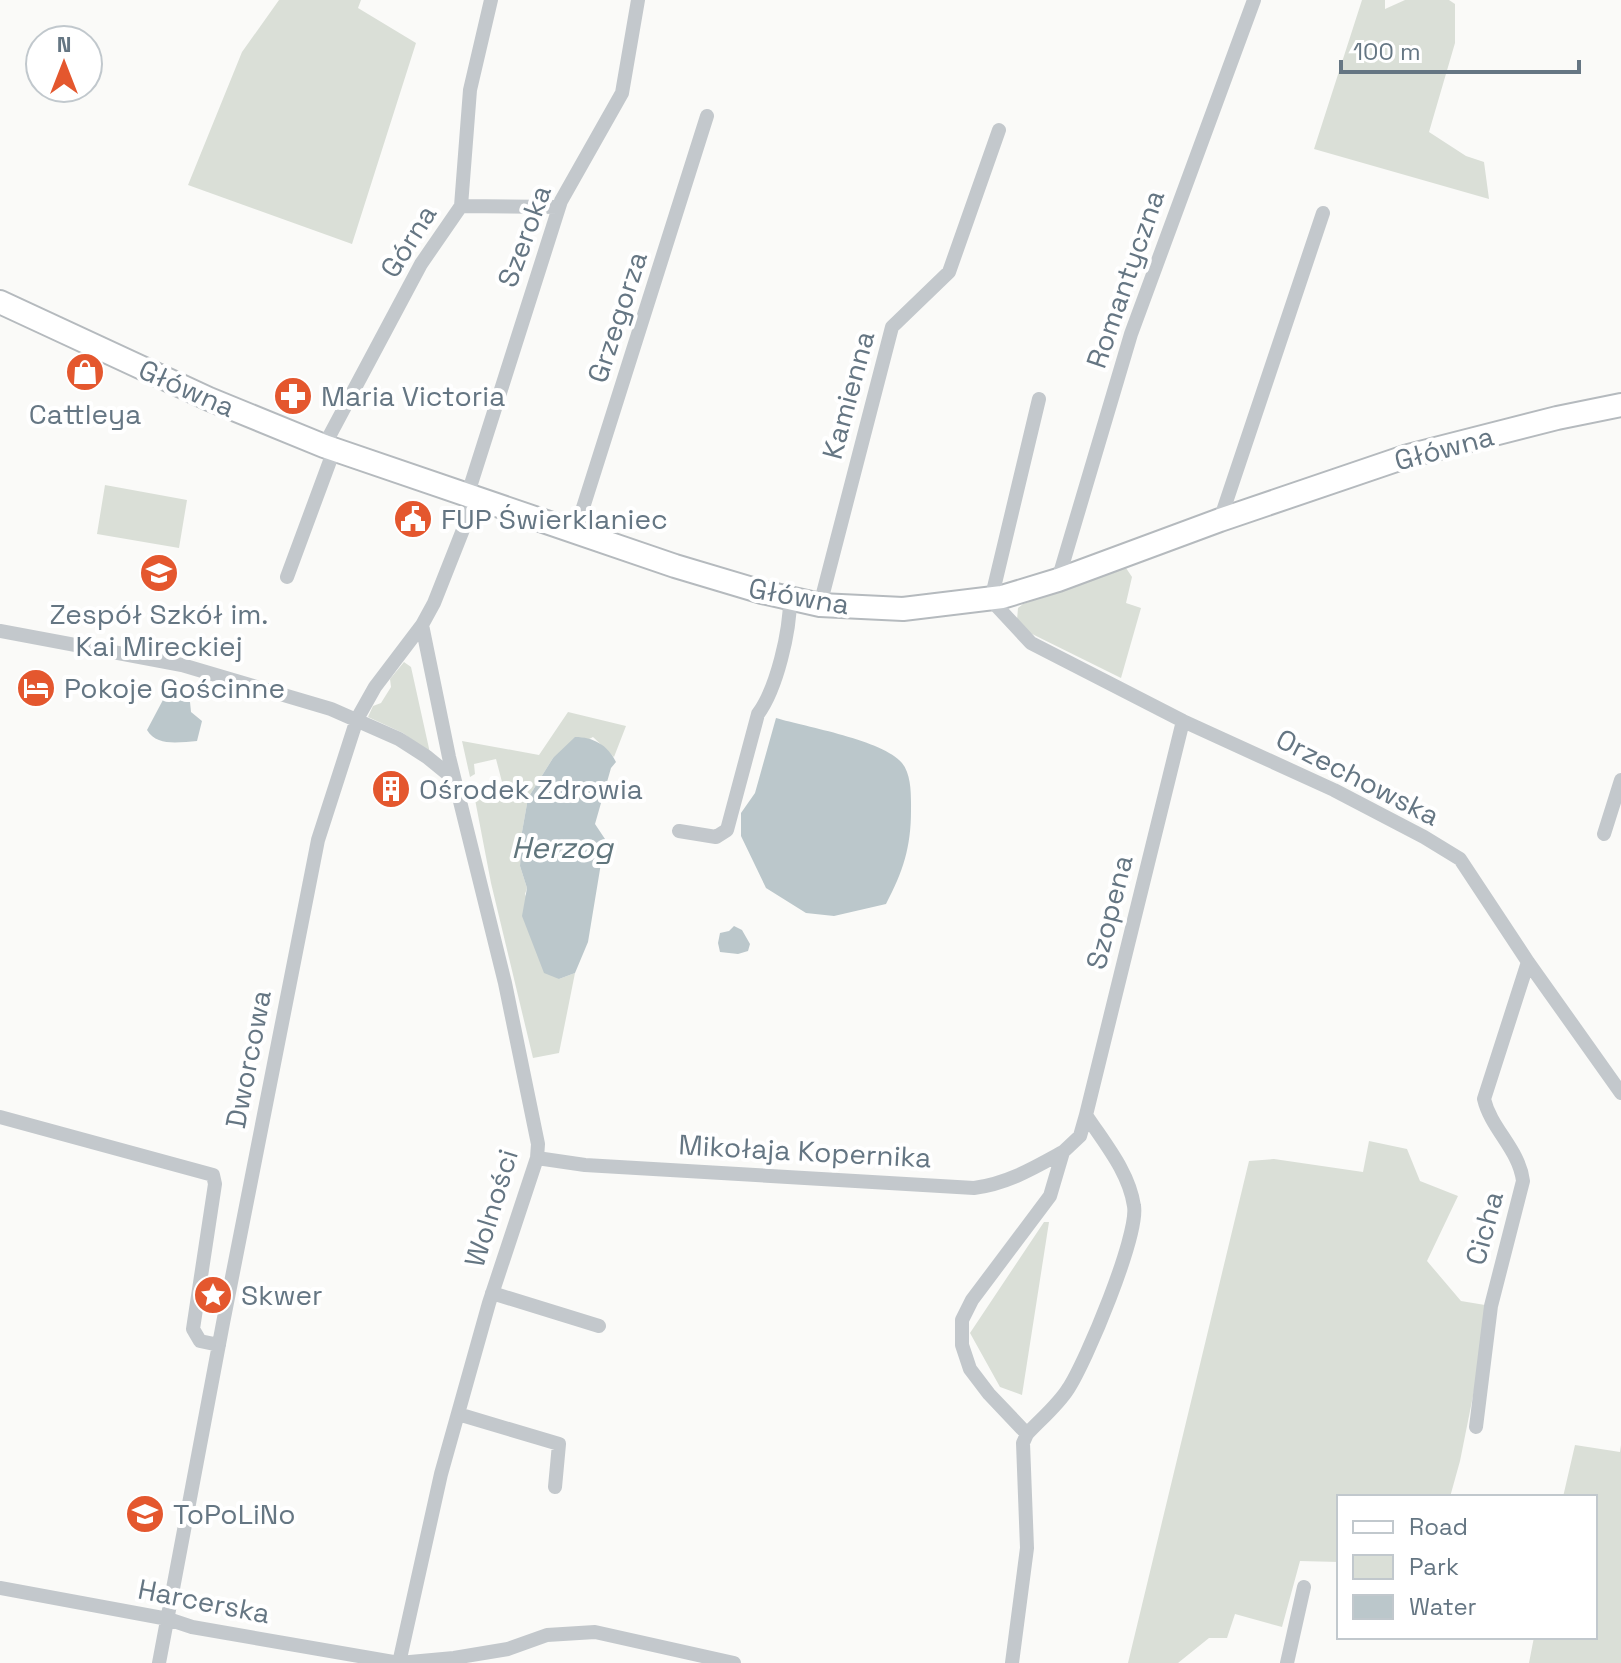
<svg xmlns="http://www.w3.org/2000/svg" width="1621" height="1663" font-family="'Space Grotesk',sans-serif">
<rect width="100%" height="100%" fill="#fafaf8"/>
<path fill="#dadfd7" d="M279,0H361L358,8L416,43L352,244L188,185L242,52Z
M1362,0H1385V9L1405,0H1449L1455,4V43L1429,132L1466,156L1484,162L1489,199L1314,149Z
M105,485L187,500L179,548L97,534Z
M1126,568L1132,577L1126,603L1141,608L1121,678L1024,630L1017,620L1018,608L1023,604Z
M404,662L411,667L430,753L403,733L368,717L373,706L381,703L391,687L390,679Z
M568,712L626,726L614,757L593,737L553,758L528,798L522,832L520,866L527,888L525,894L559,979L575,973L559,1053L533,1058L491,883L473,789L478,790L481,800L501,795L499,784L502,782L496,759L474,764L475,774L470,777L462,741L539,755Z
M1369,1141L1407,1149L1420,1181L1458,1196L1427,1261L1461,1301L1491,1306L1460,1461L1450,1497H1339V1562L1300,1561L1282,1627L1235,1614L1227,1638H1209L1178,1663H1128L1249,1161L1274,1159L1363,1172Z
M1044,1222H1049L1022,1395L1000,1387L970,1333Z
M1575,1445L1620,1452L1621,1445V1663H1529L1534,1637H1595V1497H1563Z"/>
<path fill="#bbc7cb" d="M164,698L190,702L191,712L202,721L197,741C180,742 157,747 147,730Z
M776,718C806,727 883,740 902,763C912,775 911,797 911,811C911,847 903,872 886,904L834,916L806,913L766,888L741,836V813L755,793Z
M575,737C593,737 608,745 616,762L611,768L595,824L605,839L588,942L575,973L559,979L544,973L522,916L527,888L520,866L522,832L528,798L553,758Z
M734,926L742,930L750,944L748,951L738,954L720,952L718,943L720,933L729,931Z"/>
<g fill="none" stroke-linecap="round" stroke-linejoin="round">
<defs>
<path id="primary" d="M0,302L209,399L324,446L675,566L762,592L820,605L903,609L1002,597L1058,580L1220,520L1408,456L1557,418L1621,405"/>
</defs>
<use href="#primary" stroke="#b5babe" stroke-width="26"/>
<path stroke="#c3c8cc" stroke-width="14" d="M461,206L559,207
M1039,399L991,600L1031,643L1183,721L1334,790L1424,837L1460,859L1528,962L1621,1093
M324,446L421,264L461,206L470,90L491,0
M1220,520L1323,213
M575,533L707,116
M287,577L334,450
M1058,580L1131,334L1254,0
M820,605L892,327L949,272L999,130
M0,631L182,665L331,709L399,739L427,757L454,779
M679,831L716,837L727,830L758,714C777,688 790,631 790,599
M1604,834L1621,780
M0,1117L213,1175L215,1184L193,1329L200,1341L219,1345
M537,1158L585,1165L974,1188C1007,1184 1034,1168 1063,1152
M492,1293L599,1326
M458,1414L559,1444L555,1487
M1476,1427L1491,1306L1523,1181C1519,1149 1491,1129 1484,1099L1528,962
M1027,1434L989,1394L970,1369L962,1345V1320L972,1300L1050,1196L1063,1152L1080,1136L1086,1115
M0,1588L168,1619L192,1627L399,1663L454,1658L508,1649L547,1635L595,1632L734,1663
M159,1663L223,1323L318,840L357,719L375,687L422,625L434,603L472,507L469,496L471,484L561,201L622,93L638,0
M399,1663L441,1474L489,1303L537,1158L538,1144L505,983L449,757L422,625
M1012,1663L1027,1548L1023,1443L1027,1434C1040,1420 1058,1405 1068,1389C1086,1362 1139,1235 1134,1206C1129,1172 1105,1144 1086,1115L1183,721
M1287,1663L1304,1587"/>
<use href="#primary" stroke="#fff" stroke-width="22"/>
</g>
<defs>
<symbol id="shop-disc" viewBox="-11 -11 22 22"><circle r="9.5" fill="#e4572e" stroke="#fff"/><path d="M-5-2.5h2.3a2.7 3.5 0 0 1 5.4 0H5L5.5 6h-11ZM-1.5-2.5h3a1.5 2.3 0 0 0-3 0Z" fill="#fff"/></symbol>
<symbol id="pharmacy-disc" viewBox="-11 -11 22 22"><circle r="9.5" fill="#e4572e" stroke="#fff"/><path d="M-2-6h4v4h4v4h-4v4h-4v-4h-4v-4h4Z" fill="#fff"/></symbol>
<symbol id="civic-disc" viewBox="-11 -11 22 22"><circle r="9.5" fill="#e4572e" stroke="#fff"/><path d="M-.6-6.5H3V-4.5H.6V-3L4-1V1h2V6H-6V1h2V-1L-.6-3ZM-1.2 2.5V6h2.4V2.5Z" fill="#fff"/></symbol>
<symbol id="school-disc" viewBox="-11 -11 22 22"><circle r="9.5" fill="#e4572e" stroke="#fff"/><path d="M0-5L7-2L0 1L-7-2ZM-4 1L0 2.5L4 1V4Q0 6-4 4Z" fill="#fff"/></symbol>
<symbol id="hotel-disc" viewBox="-11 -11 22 22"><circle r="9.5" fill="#e4572e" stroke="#fff"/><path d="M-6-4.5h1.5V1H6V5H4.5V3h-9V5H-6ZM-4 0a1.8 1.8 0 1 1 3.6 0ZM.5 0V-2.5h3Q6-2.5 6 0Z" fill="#fff"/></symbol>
<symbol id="building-disc" viewBox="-11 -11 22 22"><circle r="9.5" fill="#e4572e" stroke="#fff"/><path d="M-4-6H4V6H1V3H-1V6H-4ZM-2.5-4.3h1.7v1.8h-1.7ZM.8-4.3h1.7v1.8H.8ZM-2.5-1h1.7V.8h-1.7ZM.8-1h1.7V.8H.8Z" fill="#fff"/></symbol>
<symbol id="sight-disc" viewBox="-11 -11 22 22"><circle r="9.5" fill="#e4572e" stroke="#fff"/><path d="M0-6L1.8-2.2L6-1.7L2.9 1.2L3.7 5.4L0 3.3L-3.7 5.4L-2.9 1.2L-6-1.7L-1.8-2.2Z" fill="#fff"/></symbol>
</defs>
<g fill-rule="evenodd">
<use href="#shop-disc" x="63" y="350" width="44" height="44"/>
<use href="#pharmacy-disc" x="271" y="374" width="44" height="44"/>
<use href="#civic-disc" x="391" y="497" width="44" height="44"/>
<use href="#school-disc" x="137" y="551" width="44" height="44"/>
<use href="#hotel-disc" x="14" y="666" width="44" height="44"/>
<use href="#building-disc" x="369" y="767" width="44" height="44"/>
<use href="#sight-disc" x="191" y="1273" width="44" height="44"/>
<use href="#school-disc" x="123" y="1492" width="44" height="44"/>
</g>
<g text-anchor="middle" stroke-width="8" stroke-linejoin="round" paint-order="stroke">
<g font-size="28" fill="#657683" stroke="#fff">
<text transform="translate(524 236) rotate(-70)" y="10">Szeroka</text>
<text transform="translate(408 241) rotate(-58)" y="10">Górna</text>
<text transform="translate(1125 279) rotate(-71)" y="10">Romantyczna</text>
<text transform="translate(617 317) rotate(-72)" y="10">Grzegorza</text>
<text transform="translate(187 388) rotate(24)" y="10">Główna</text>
<text transform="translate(848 395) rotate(-75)" y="10">Kamienna</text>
<text transform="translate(1444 448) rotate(-15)" y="10">Główna</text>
<text transform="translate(799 596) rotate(10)" y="10">Główna</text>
<text transform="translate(1358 777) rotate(27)" y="10">Orzechowska</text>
<text transform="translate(1109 912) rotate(-76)" y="10">Szopena</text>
<text transform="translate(248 1059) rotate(-79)" y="10">Dworcowa</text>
<text transform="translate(805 1151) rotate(3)" y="10">Mikołaja Kopernika</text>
<text transform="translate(491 1208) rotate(-73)" y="10">Wolności</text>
<text transform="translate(1484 1228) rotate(-75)" y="10">Cicha</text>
<text transform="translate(204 1601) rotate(11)" y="10">Harcerska</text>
</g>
<g font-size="28" fill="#657683" stroke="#fff" text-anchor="start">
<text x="321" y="406">Maria Victoria</text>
<text x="85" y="424" text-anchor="middle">Cattleya</text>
<text x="441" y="529">FUP Świerklaniec</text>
<text x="159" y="624" text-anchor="middle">Zespół Szkół im.<tspan x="159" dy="32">Kai Mireckiej</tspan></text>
<text x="64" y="698">Pokoje Gościnne</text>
<text x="419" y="799">Ośrodek Zdrowia</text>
<text x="241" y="1305">Skwer</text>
<text x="173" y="1524">ToPoLiNo</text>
</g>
<g font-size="30" font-style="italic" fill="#60757c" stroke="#fff">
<text x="562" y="858">Herzog</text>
</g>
</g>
<rect x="1337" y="1495" width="260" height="144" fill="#ffffff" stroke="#c1c8cd" stroke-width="2"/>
<rect x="1353" y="1521" width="40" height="12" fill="#ffffff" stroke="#c1c8cd" stroke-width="2"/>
<text x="1409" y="1535" font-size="24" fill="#657683">Road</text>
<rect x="1353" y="1555" width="40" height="24" fill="#dadfd7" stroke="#c1c8cd" stroke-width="2"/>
<text x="1409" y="1575" font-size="24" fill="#657683">Park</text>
<rect x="1353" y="1595" width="40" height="24" fill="#bbc7cb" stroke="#c1c8cd" stroke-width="2"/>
<text x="1409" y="1615" font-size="24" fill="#657683">Water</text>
<g transform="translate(64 64)"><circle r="38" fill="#ffffff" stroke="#c1c8cd" stroke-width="2"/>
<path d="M0-6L14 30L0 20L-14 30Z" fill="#e4572e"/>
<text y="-12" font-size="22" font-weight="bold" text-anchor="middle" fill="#657683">N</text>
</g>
<path d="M1341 60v12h238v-12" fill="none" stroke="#657683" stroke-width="4"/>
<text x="1353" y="60" font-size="24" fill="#657683" stroke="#ffffff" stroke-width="6" paint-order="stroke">100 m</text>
</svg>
